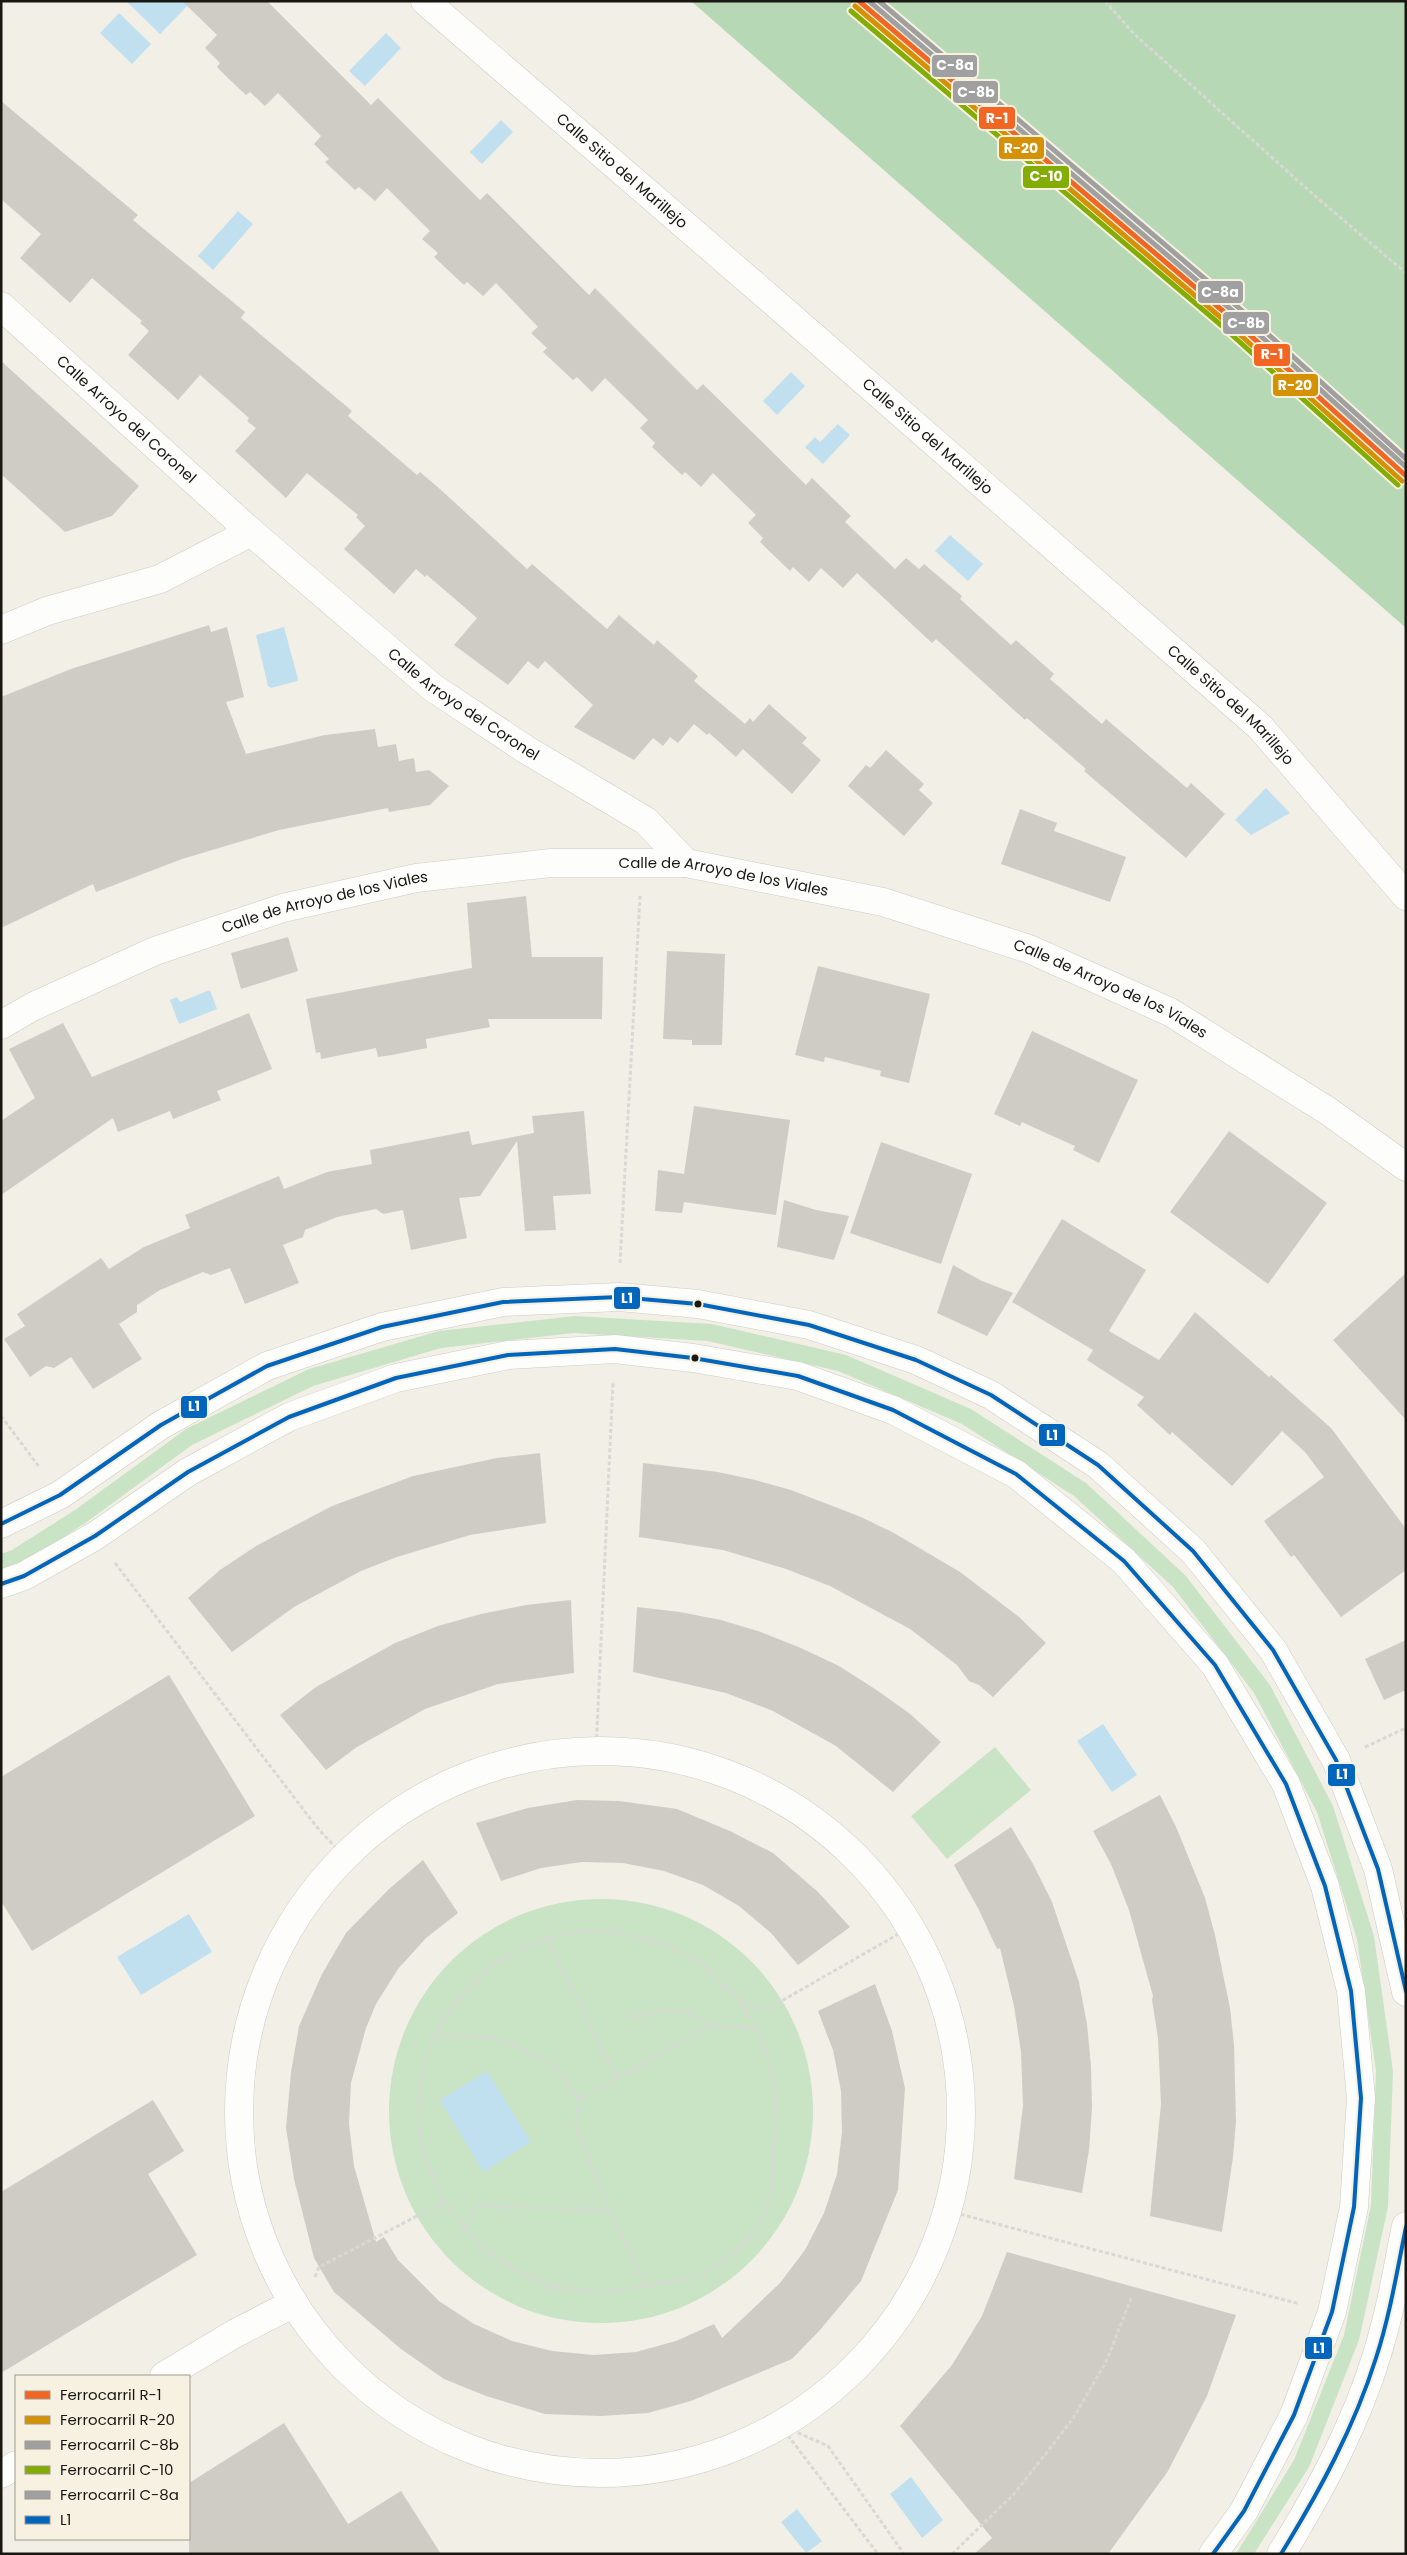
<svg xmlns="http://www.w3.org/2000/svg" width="1407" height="2555" font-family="Poppins,sans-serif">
<rect width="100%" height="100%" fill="#f2efe6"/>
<path fill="#c9e4c5" d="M575,1316L712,1324L846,1355L971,1409L1086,1483L1186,1576L1270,1685L1333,1806L1374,1936L1393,2071L1388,2207L1359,2340L1309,2467L1254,2554H1236L1294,2460L1344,2335L1371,2205L1376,2071L1357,1939L1317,1812L1254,1693L1173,1587L1074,1496L962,1424L838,1371L708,1341L574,1333L441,1348L313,1386L192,1445L84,1524L20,1565L1,1572V1554L12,1550L75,1510L186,1429L309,1369L439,1331Z
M995,1747L1031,1790L947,1859L911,1816Z
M389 2111a212 212 0 1 1 424 0a212 212 0 1 1-424 0Z"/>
<path fill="#b7d8b4" d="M691,1H1406V628Z"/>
<path fill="#c0e0f0" d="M130,1H192L160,34L128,3Z
M119,13L151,44L132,64L100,33Z
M386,33L401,48L365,86L349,71Z
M501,120L513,132L482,164L470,152Z
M238,211L253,224L213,270L198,256Z
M791,372L805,386L777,415L763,401Z
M838,424L850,435L823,464L805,447L815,437L820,442Z
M950,535L983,564L968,581L935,551Z
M284,627L298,679L297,681L271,688L268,686L256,635Z
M1266,788L1290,813L1251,835L1235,820Z
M210,990L217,1009L179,1024L170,1000L177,997L180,1002Z
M1103,1724L1137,1775L1112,1792L1077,1741Z
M189,1914L212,1952L141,1995L117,1957Z
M487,2071L531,2142L483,2172L440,2100Z
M911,2477L943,2520L922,2538L890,2494Z
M797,2509L822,2541L806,2553L781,2522Z"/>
<path fill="#cfccc6" d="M182,1H267L371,105L378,98L480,200L487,193L589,295L595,288L697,390L703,384L806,485L812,478L851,516L845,522L895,569L906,558L919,569L924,564L962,596L960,599L1011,645L1016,640L1054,674L1050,679L1102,724L1106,719L1187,788L1191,783L1225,814L1186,858L1084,771L1086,769L1027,718L1025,720L936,639L932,643L857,573L843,588L821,568L809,582L793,567L790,571L760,542L763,538L748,523L756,515L713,473L701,487L685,472L682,475L652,447L655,443L640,428L648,420L605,378L592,392L577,377L573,380L543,352L547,348L531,333L538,327L496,283L483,296L467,282L464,285L434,257L438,253L422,239L430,231L387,188L375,201L359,187L355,190L325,162L329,159L314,144L321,136L278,93L265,106L250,92L246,95L231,81L217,67L220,63L205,48L217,35Z
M1,101L138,215L133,220L245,312L241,318L352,411L348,416L417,475L420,472L440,489L527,569L532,564L607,629L619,615L654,645L657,640L698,676L694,681L745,724L750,718L753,722L769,704L807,738L802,743L821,760L792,794L743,749L736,757L709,733L707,735L694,724L678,743L670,737L663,746L653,738L634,760L574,727L593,705L545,661L538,669L528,661L508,685L454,645L477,618L427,575L425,577L416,569L394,594L344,549L365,526L356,517L358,515L307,473L286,498L235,451L256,428L247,421L249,418L200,375L178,400L128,355L149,331L140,323L142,321L92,278L70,303L20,258L41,234L1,199Z
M1,361L139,486L112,516L65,532L1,474Z
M209,625L211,632L227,627L244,697L226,702L246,754L325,735L375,729L378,747L396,744L399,761L414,758L416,772L429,770L449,786L430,805L389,812L388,808L279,830L182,859L96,892L93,884L1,928V697L71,669Z
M886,750L924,784L919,790L933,803L904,836L848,786L866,765L870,768Z
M1020,809L1057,823L1054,831L1126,857L1110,902L1001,864Z
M526,896L532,957H603L602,1019H488L490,1027L426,1039L427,1048L392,1055L378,1057L376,1048L321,1059L320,1052L316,1053L306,999L472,968L467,903Z
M288,937L298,971L241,989L231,953Z
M667,951L725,954L722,1045H692V1040L663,1039Z
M818,966L930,994L909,1083L880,1076L881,1071L825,1057L824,1062L795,1055Z
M249,1013L272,1069L217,1091L221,1100L173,1119L170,1111L118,1132L113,1118L1,1195V1121L35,1098L9,1049L63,1023L92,1077Z
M1032,1031L1138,1080L1099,1163L1073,1150L1075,1146L1048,1134L1022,1122L1020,1126L994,1114Z
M694,1106L790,1120L776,1215L684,1202L682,1213L655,1211L658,1170L684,1174Z
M584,1111L591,1194L553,1196L556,1230L525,1231L517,1141L480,1196L459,1198L467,1238L411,1250L403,1210L383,1214L376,1209L337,1217L305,1230L303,1237L283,1245L299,1283L245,1304L230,1268L211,1275L203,1272L160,1290L137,1305V1312L119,1324L142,1359L93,1389L71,1357L54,1368L46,1366L30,1377L4,1339L25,1326L17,1314L101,1258L109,1269L144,1247L190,1228L185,1215L279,1176L284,1189L327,1172L372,1164L370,1150L469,1131L472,1145L534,1133L532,1116Z
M1229,1131L1327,1203L1268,1284L1170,1212Z
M881,1142L972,1174L941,1264L850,1233Z
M784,1200L816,1210L849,1216L834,1260L777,1247Z
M1062,1219L1146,1270L1109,1331L1159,1360L1195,1312L1269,1377L1271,1375L1331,1428L1406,1529V1570L1341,1617L1294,1555L1291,1557L1264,1521L1324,1477L1305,1452L1282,1431L1232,1486L1172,1432L1170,1435L1137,1405L1144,1397L1087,1360L1093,1350L1012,1302Z
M953,1265L982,1281L1013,1293L987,1336L937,1313Z
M1406,1273V1420L1333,1340Z
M540,1453L546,1523L470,1535L397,1557L361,1571L294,1607L232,1652L188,1598L220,1570L256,1546L332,1506L413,1476L497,1458Z
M643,1463L718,1472L755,1480L791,1490L861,1517L894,1533L960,1572L1019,1617L1046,1643L993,1697L979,1685L969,1681L957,1665L910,1629L830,1586L786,1569L723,1550L639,1537Z
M571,1600L574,1673L498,1684L425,1709L357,1747L326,1770L280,1715L316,1687L395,1643L438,1626L481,1614L526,1605Z
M637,1607L680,1612L721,1620L761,1632L801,1648L839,1666L875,1689L909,1713L941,1742L893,1792L836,1746L773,1711L726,1693L633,1672Z
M1406,1640V1690L1384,1700L1365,1659Z
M169,1675L255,1816L32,1951L1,1901V1777Z
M1160,1795L1177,1829L1205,1898L1215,1935L1230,2008L1234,2045L1236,2121L1233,2157L1222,2232L1150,2216L1161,2104L1158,2038L1152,2000L1153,1996L1129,1910L1111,1864L1093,1831Z
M577,1800L619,1801L677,1809L730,1831L773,1853L818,1892L850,1927L798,1965L771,1933L739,1906L703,1885L664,1871L623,1863L582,1862L541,1868L501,1881L476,1823L528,1808Z
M1011,1827L1033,1864L1052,1902L1079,1982L1087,2024L1091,2066L1092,2108L1089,2150L1082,2193L1014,2179L1023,2106L1021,2052L1014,2006L1000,1948L997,1949L979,1910L954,1865Z
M423,1860L458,1913L426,1938L398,1969L376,2004L366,2028L351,2083L349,2124L354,2166L376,2242L384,2237L398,2260L439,2301L474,2324L512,2341L552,2351L594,2355L636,2352L676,2341L714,2324L722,2338L780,2283L805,2250L824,2213L837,2174L839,2157L842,2132L841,2091L833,2050L818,2011L875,1984L892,2031L905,2088L898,2190L861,2281L820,2330L792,2359L691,2401L648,2413L600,2416L545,2414L486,2396L444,2379L401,2349L334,2292L314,2258L294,2179L286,2128L291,2072L299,2026L322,1974L346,1933L389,1889Z
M153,2100L184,2151L148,2174L197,2255L1,2373V2192Z
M1007,2252L1236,2315L1207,2396L1168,2471L1108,2554H974L992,2538L900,2426L952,2365L982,2316Z
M284,2423L348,2524L401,2491L441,2554H189V2483Z"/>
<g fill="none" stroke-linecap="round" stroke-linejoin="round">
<defs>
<g id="minor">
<path id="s1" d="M425,1L775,303L1260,727L1406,896"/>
<path id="s2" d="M1,306L251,532L432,687L525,749L646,821L686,863"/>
<path d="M1,630L47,611L160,579L251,532"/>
<path id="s3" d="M1,1025L32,1007L155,951L283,908L416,878L551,863H686L883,902L1029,949L1170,1012L1328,1111L1406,1167"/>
<path d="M1,1524L60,1495L161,1425L267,1366L382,1327L503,1302L619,1297L698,1304L809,1325L916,1360L991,1395L1098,1465L1193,1551L1273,1650L1336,1760L1378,1869L1406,1992"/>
<path d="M1,1584L24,1576L95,1536L188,1472L289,1417L396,1378L508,1355L615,1349L693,1358L798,1376L893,1410L1016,1474L1124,1561L1215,1665L1286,1784L1325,1886L1351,1991L1361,2098L1354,2207L1332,2312L1294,2415L1244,2511L1213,2554"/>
<circle cx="600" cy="2112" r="361"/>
<path d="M164,2376L234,2334L294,2303"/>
<path d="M1,2474L16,2465"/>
<path d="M1281,2554C1325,2484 1365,2407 1385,2326C1394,2293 1399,2259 1406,2226"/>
</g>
</defs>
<use href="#minor" stroke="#cdcbc4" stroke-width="29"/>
<path stroke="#d8d8d5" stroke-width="3" stroke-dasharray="4 2.5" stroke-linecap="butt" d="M1105,1L1134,34L1315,196L1406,273
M620,1263L640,896
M1,1416L40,1468
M115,1563L316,1826L343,1856
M1365,1747L1406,1728
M596,1751L613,1382
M547,1938L616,2078
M739,2000C773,2054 780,2087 774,2150C773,2168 773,2192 767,2208C756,2237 725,2265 696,2276C686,2280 673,2280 662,2283C637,2287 612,2293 586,2291C507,2288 434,2215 421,2139C400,2015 518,1904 640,1937C659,1942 678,1949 694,1959C711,1970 722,1986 738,1998C745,2004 756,2007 764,2011L909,1928
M629,2019L667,2010L689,2012L710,2026
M435,2035L490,2037L526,2050L555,2067L579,2099
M948,2211L1300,2304
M465,2229L477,2206L608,2210
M315,2277L319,2267L444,2202
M646,2286L608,2210L576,2126L579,2099L710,2026L757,2029
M780,2425L828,2446L904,2554
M780,2425L878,2554
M952,2554L1014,2494L1072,2420L1106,2362L1132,2296"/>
<use href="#minor" stroke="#fdfdfb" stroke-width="28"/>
<defs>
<path id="bus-1" d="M1,1524L60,1495L161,1425L267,1366L382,1327L503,1302L619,1297L698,1304L809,1325L916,1360L991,1395L1098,1465L1193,1551L1273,1650L1336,1760L1378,1869L1406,1991
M1,1584L24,1576L95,1536L188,1472L289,1417L396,1378L508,1355L615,1349L693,1358L798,1376L893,1410L1016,1474L1124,1561L1215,1665L1286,1784L1325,1886L1351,1991L1361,2098L1354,2207L1332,2312L1294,2415L1244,2511L1213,2554
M1281,2554C1319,2492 1354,2428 1376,2358C1390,2315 1397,2271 1406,2227"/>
</defs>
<use href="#bus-1" stroke="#f7f1e1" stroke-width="8"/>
<use href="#bus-1" stroke="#0065bd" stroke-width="4"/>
<defs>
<path id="rail-1" d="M859,1L1230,317L1406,476"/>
<path id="rail-2" d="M855,6L1226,322L1402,481"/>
<path id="rail-3" d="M869,1L1234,312L1406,467"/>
<path id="rail-4" d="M851,11L1222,326L1398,485"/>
<path id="rail-5" d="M879,1L1238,307L1406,459"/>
</defs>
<use href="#rail-1" stroke="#f7f1e1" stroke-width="9"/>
<use href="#rail-2" stroke="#f7f1e1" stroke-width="9"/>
<use href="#rail-3" stroke="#f7f1e1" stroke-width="9"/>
<use href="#rail-4" stroke="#f7f1e1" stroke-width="9"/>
<use href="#rail-5" stroke="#f7f1e1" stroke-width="9"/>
<use href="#rail-1" stroke="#f26522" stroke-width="5"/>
<use href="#rail-2" stroke="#d69103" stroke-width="5"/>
<use href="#rail-3" stroke="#a0a0a0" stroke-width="5"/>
<use href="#rail-4" stroke="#83ad02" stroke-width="5"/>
<use href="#rail-5" stroke="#a0a0a0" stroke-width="5"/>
</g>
<g fill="#191711" stroke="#f7f1e1" stroke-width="2">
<circle cx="698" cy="1304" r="4.5"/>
<circle cx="695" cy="1358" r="4.5"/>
</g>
<g text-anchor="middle" stroke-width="4" stroke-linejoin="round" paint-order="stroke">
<g font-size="15" fill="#191711" stroke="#f7f1e1">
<text dy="5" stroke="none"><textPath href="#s1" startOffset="260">Calle Sitio del Marillejo</textPath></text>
<text dy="5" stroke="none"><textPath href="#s2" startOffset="169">Calle Arroyo del Coronel</textPath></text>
<text dy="5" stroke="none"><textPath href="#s1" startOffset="665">Calle Sitio del Marillejo</textPath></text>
<text dy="5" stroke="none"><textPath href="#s2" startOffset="611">Calle Arroyo del Coronel</textPath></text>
<text dy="5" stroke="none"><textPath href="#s1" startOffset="1070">Calle Sitio del Marillejo</textPath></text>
<text dy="5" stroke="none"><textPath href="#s3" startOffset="752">Calle de Arroyo de los Viales</textPath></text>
<text dy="5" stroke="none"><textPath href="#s3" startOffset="348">Calle de Arroyo de los Viales</textPath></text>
<text dy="5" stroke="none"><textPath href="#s3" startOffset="1158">Calle de Arroyo de los Viales</textPath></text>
</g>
</g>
<g stroke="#f7f1e1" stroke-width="2">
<rect x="931" y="54" width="47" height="24" rx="5" fill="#a0a0a0"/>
<rect x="952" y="80" width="47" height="24" rx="5" fill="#a0a0a0"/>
<rect x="978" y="106" width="38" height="24" rx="5" fill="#f26522"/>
<rect x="998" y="136" width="47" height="24" rx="5" fill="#d69103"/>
<rect x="1022" y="165" width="48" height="24" rx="5" fill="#83ad02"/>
<rect x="1197" y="280" width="47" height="24" rx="5" fill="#a0a0a0"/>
<rect x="1222" y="311" width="48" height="24" rx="5" fill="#a0a0a0"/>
<rect x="1253" y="343" width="38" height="24" rx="5" fill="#f26522"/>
<rect x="1272" y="373" width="47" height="24" rx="5" fill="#d69103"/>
<rect x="613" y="1286" width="28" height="24" rx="5" fill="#0065bd"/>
<rect x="180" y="1395" width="28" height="24" rx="5" fill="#0065bd"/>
<rect x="1038" y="1423" width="28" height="24" rx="5" fill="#0065bd"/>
<rect x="1327" y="1763" width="29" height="24" rx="5" fill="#0065bd"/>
<rect x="1304" y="2336" width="29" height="24" rx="5" fill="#0065bd"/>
</g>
<g font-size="14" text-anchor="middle" font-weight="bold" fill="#fff">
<text x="955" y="70">C-8a</text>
<text x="976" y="97">C-8b</text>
<text x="997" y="123">R-1</text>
<text x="1021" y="153">R-20</text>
<text x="1046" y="181">C-10</text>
<text x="1220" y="297">C-8a</text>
<text x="1246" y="328">C-8b</text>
<text x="1272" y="359">R-1</text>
<text x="1295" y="390">R-20</text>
<text x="627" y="1303">L1</text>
<text x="194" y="1411">L1</text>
<text x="1052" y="1440">L1</text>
<text x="1342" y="1779">L1</text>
<text x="1319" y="2353">L1</text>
</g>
<rect width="1407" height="2555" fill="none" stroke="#191711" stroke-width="5"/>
<rect x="15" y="2375" width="175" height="165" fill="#f7f1e1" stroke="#9e9a8e"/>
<rect x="25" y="2391" width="25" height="8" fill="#f26522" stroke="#9e9a8e"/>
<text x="60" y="2400" font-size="15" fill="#191711">Ferrocarril R-1</text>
<rect x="25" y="2416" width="25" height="8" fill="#d69103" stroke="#9e9a8e"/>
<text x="60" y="2425" font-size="15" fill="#191711">Ferrocarril R-20</text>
<rect x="25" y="2441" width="25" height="8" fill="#a0a0a0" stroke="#9e9a8e"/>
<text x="60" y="2450" font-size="15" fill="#191711">Ferrocarril C-8b</text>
<rect x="25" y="2466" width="25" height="8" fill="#83ad02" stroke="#9e9a8e"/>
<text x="60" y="2475" font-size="15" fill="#191711">Ferrocarril C-10</text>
<rect x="25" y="2491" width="25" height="8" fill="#a0a0a0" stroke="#9e9a8e"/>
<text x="60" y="2500" font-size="15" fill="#191711">Ferrocarril C-8a</text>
<rect x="25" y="2516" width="25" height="8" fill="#0065bd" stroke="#9e9a8e"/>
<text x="60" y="2525" font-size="15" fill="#191711">L1</text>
</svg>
